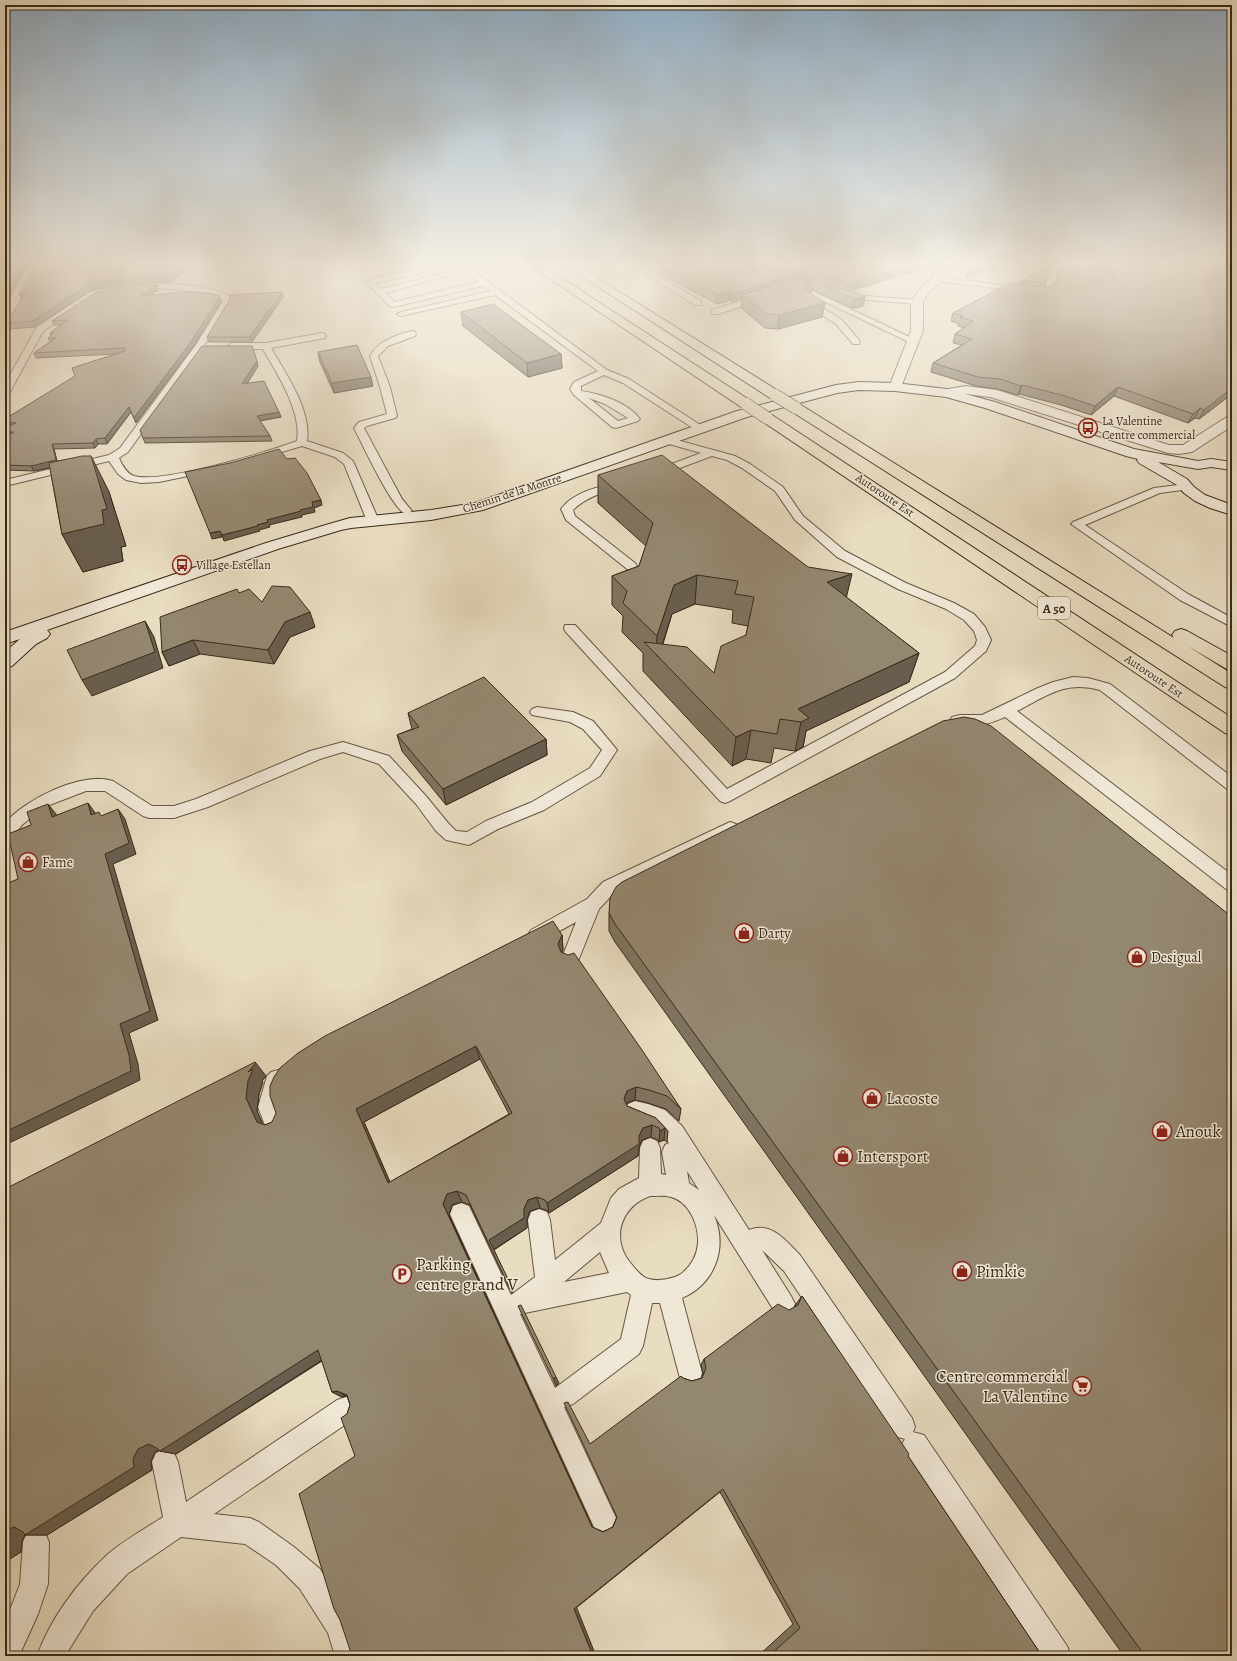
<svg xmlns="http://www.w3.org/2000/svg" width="1237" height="1661" font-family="Alegreya,serif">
<rect width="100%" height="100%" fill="#e8dcc1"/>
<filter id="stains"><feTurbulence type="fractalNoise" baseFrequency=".005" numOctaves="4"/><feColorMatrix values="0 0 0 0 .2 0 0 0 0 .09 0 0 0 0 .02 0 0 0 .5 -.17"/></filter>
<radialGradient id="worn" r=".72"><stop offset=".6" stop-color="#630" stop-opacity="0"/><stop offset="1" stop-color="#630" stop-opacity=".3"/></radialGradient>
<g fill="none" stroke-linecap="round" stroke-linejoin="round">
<defs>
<path id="lane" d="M352,266H361L346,276H340V272Z
M429,266H443L442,268L375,283L381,289L461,269L458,266H467L607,370L629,379L705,428L700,431L696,430L623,383L604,375L581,386V391C601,394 627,402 640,419L638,421L616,428L612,427L574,395L570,389L574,382L598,371L495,295L401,316L397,314L401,312L491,291L483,286L393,307H390L366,282L384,275ZM466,272L478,282L395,302L385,293L450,275ZM589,398L605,404L628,418L618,421Z
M667,266H678L655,274L701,301V305H695L647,275L650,270Z
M750,266H760L918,341L917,343H911Z
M1051,266H1061L1058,268L1053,290L1044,294L937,281L933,279L937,277L1043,290L1045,289Z
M147,283C166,284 219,284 230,298V303L204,346L128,452L119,458C122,465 126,473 134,476C162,484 267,452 297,441C302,411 277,374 263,349H232L228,346L232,343H266L322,333L325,334L326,336L325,338L271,348C286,374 312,411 307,441L343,453L353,461L379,521L377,523H369L367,521L344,464L335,457L302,446L231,467L159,482L141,483L126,480L118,474L109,461L5,486V480L109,455L120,448L196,345L222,303V299L213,293L147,287L136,288L132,286L136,284Z
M113,286H116V290L96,296L43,331L10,392L5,395V384L37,327L90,292Z
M840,294L917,300L921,302L917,304L843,298L839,296Z
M759,295H765L766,297L765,299L718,314H712L711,312L712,310Z
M805,300H811L842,320L859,340L860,342L859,344H853L836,324L805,304Z
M412,331L415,332L416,334L415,336L388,346L378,356L390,387L397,416L395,418L367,426L364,428L402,499L412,511L406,514C393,511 362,443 354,428L359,422L387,414L380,387L370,356C378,341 396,335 412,331Z
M666,437L735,456L750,464L783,487L803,516L845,551L906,583L954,603L974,614L985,627L991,640L986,651L955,678L730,801L725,803L720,801L565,631L564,628L565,625H575L727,789L945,672L975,646L977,640L974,631L964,620L946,609L898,589L837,557L795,520L775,491L742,468L727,460L712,456L661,475H653L652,473L653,471L701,453L662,442L661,440Z
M618,482L623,485L622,487C604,492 586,497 573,510L575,516L635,563L637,566L635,569H627L566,520L561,509C574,492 598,487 618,482Z
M1186,484L1191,487L1190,489L1160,493L1085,525L1188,594L1232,618V627L1180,600L1071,524L1073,522L1154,488Z
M1073,677L1088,678L1110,684L1232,777V791L1227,789L1100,690C1066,680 1046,696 1017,711L1232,875V891L1226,889L1005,717C989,724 970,730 952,725L950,721L952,717L960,715H982L1038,688L1053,682Z
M537,707L573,712L593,721L617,750L600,776L544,810L498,829L469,845L446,840L436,831L416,804L379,764L343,752L320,759L208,807L180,816L174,818H149L143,816L105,791H86L47,806L23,824L11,838L5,840V823C26,799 82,771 113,781L152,806H174L196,799L310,751L343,742L389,756L426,796L448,823L456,831L467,832L486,821L532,802L590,768L602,750L583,729L570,722L532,715L530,712L532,709Z
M730,822L736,824L738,828L736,832L615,892L599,909L576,966L570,968L564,966L561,960L576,922L543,940L537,942L531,940L528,935L531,930L587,899L603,882Z
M278,1070L285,1072L288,1079L283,1088L278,1107L285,1126L282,1133L275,1136L268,1133L258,1107L267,1076L271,1072Z
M635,1101L648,1104L665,1110L682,1126L749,1230C771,1221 786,1241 800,1255L912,1418L915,1427L913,1432L924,1435L1067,1646L1071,1656H1040L906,1453L902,1444L905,1439L894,1436L784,1271L762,1250L791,1296L795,1304L791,1312L783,1316L775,1312L714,1215C728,1248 715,1284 682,1298L702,1373L699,1382L690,1385L681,1382L660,1303H652L643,1346L639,1354L573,1404L564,1407L616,1518L612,1527L603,1531L594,1527L450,1214L453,1206L461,1203L469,1206L511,1295L535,1277L528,1220L531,1212L539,1209L547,1212L550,1220L555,1260L601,1223L611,1198L619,1189L639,1178L640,1148L643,1141L650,1138L657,1141L660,1148L661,1174L666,1175L662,1152L665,1145L669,1143C657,1123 647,1126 628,1118L625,1111L628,1104ZM687,1171L699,1190L689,1183ZM650,1196C657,1196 665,1195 671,1197C690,1202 699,1226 698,1243C697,1256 691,1266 681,1274C676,1277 672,1278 667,1279C661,1280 656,1281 649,1279C643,1278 637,1271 633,1266C610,1242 619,1207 650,1196ZM600,1252L609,1273L564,1282ZM627,1292L631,1295L621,1339L555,1388L520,1314Z
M346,1397L355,1400L358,1409L355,1418L214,1514L250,1518L259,1522L294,1547L320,1569L350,1617L363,1656H335L328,1633L300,1589L276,1565L245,1544L181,1537L127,1574L93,1611L65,1656H37C51,1618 77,1583 107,1555C120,1543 146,1528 163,1517L152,1462L156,1453L165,1449L174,1453L178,1462L186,1502L337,1400Z
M36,1529L45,1533L49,1542L48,1584L38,1614L19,1656H5V1623L20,1584L23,1542L27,1533Z"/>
<path id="street" d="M27,266H37L11,319L9,321L5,322V308Z
M938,266H948L941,281L928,293L923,302V331L901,387L900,390H890L889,387L911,331V302L920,289L932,278Z
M966,386L997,390L1169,445H1183L1227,417L1232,416V426L1192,452L1179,454L1168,453L990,397L966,394L947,397L942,396L940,393L942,390Z"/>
<path id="secondary" d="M859,382L895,383L947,389L995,402L1134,449L1198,461L1211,459L1232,462V470L1211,467L1198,469L1158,462L1187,479L1194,487L1205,495L1232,505V515L1210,508L1195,501L1184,493L1177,485L1139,463L1137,460L1138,459L1126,456L985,408L946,397L895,391L859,390L837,393L747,417L483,510L431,520L351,528L341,530L278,549L47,630L50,634L47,638L36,644L12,666L5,668V652L20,639L5,644V632L266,543L329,524L350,518L431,510L475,503L737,411L836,385Z"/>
<path id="highway" d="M531,266H543L751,401L753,404L751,407H741Z
M566,266H578L780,392L782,395L780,398H770Z
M796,404L801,405L1174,638L1172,635L1175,631L1181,629L1187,631L1232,656V670L1225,668L1186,645L1232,674V689L1225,687L791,411L789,408L791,405Z
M767,414L772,415L1232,718V735L1225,733L762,421L760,418L762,415Z"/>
</defs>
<use href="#lane" stroke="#665642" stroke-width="2"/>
<use href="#street" stroke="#665642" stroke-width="2"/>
<use href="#secondary" stroke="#3a2a18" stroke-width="2"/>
<use href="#highway" stroke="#3a2a18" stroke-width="2"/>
<use href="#lane" fill="#f0e8d7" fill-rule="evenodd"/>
<use href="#street" fill="#f0e8d7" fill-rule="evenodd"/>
<use href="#secondary" fill="#f0e8d7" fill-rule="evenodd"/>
<use href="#highway" fill="#e8dcc1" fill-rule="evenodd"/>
<defs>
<path id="highway-bridge" d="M775,395L796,408
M746,404L767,418"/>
</defs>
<use href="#highway-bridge" stroke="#3a2a18" stroke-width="13" stroke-linecap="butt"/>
<use href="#highway-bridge" stroke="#e8dcc1" stroke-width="12"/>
</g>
<path fill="#7f7460" stroke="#3a2a18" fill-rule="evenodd" d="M34,266H194L168,283L147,282L119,284L90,291L35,327L9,329L6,323L22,299Z
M661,266H932L849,291L865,297L863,306L853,308L811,289V294L825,303L822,317L778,329L765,328L741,308L742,299L733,302L730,300L717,304L660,274ZM777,273L792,279L787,281V277Z
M1060,266H1232V394L1199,419L1195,418L1188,423L1114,396L1091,415L1061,405L1019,394L1018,395L997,389L976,386L931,372L933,363L962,345L953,343L955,334L964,328L958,326L959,324L951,321L953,313L1019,284L1020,281L1045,283L1044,287H1047L1056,283Z
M158,290L150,295L220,300V303L195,344L136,423L131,412L107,444H98L95,448L54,449L57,461L91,456L109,492L126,546L121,547L123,561L83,572L62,534L50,468L34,471L5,470V432L6,427H5V419L115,354L36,358L34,353L50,342L48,338L51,336L50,333L61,325H54L52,321Z
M283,297L252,342H209L207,337Z
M461,312L561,354L562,368L528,377L463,326Z
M252,346L258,366L247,383L279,412L281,417L260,421L270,436L272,441L145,443L140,430Z
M318,352L373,386L334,393L320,362Z
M598,475L846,597L919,653L909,682L806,731L803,747L795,751L774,748L771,763L746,759L732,766L643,671V653L622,632L623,616L612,605V576L639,566L646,546L598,503ZM695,604L733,610L732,623L748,626L746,635L714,673L663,644L672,614Z
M1232,588V596L1228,594Z
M239,593L262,602L315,627L290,637L274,664L200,654L169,666L162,652Z
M408,713L546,739L547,755L446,805L402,751L397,735L412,729Z
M609,913L1232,1656H1124L615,942L609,931Z
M562,935L563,950L562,952L681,1109L679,1121L666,1109L648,1103L635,1100L627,1103L626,1105L627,1106L656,1118L668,1131L667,1142L664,1140L659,1142L658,1140L651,1137L642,1140L639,1147L638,1156L549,1213L548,1211L540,1208L530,1211L527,1219V1228L494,1250L513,1291L512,1293L470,1205L462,1202L452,1205L449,1215L593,1528L603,1532L613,1527L617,1517L590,1444L683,1378L692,1381L702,1378L703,1373L701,1365L704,1359L795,1307L796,1304L802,1296L908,1456L1042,1656H758L793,1624L720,1492L576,1608L355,1456L347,1414L350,1405L347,1396L342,1397L332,1392L322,1361L176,1454L160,1451L159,1450L155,1452L151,1461L152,1470L47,1535H25L22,1541L21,1552L5,1562V1189L266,1076L262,1081L263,1082L259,1094L257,1111L263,1125H265L272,1122ZM480,1059L509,1114L390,1182L364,1122Z"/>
<path fill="#685e4e" stroke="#3a2a18" d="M20,266H25L7,301H5V294Z
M184,266H194L168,283L166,277Z
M907,266H932L845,292L847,284Z
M982,266H1010L967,277L969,269Z
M787,277L786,286L742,295V299L733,302L734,293Z
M117,278L119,284L90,291L35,327L33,321L87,285Z
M812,284L810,297L804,289L806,285Z
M157,285L158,290L142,301L140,296Z
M731,291L730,300L717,304V295Z
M282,292L283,297L252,342L250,337Z
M19,294H25L22,300Z
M219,295L220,300V303L195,344L136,423L134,418Z
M865,297L863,306L853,308L855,300Z
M825,303L822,317L778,329L779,315Z
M561,354L562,368L528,377L527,363Z
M257,361L258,366L244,389L242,384Z
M371,377L373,386L334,393L332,383Z
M1022,385L1019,394L1018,395L1021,386Z
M1118,387L1114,396L1091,415L1095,406Z
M1232,388V394L1199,419L1204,410Z
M129,407L131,412L107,444L105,438Z
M1200,408L1195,418L1188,423L1193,414Z
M279,412L281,417L258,421L257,416Z
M96,439L98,444L95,448L93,443Z
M52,444L54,449L58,466L34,471L31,466Z
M91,456L109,492L126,546L121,547L123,561L83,572L62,534Z
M321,500L322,505L314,508L315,512L302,515V517L269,525L270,527L259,530L260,531L224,541L222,535L257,525L267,520L300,510L312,502Z
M220,531L222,537L212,539L210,533Z
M852,574L845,603L827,582Z
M697,575L695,604L672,614L658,657L656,655L657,636L674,585Z
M310,612L315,627L290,637L274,664L268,650L285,622Z
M145,621L154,637L163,668L92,696L82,680Z
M193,640L200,654L169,666L162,652Z
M919,653L909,682L806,731L803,747L795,751L801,722L798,709Z
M751,730L746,759L732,766L736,737Z
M546,739L547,755L446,805L443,789Z
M88,803L96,814L91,815Z
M48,804L56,814L61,827L52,817Z
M118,809L125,819L136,854L113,864L158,1020L129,1033L138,1064L140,1080L5,1145V1132L120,1024L105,854Z
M562,935L563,950L560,959L558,944Z
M476,1046L480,1059L364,1122L395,1194L388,1183L356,1109Z
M256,1063L266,1076L262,1081L263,1082L259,1094L257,1111L267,1134L257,1122L246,1098L248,1072Z
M636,1087L635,1100L627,1103L624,1112V1099L627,1091Z
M652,1125L651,1137L642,1140L639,1147L638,1156L549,1213L547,1203L639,1136L643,1128Z
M665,1128L664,1140L659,1142L660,1131Z
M457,1191L462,1202L452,1205L449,1215L593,1528L592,1527L443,1204L447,1194Z
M537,1197L540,1208L530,1211L527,1219V1228L493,1250L489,1240L524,1209L528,1200Z
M510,1283L513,1291L512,1293L508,1285Z
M318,1350L328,1356L176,1454L160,1451L165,1448L155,1452L151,1461L152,1470L47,1535H25L133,1459L138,1449Z
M556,1377L559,1383L556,1386L553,1379Z
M337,1391L346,1396L342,1397L332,1392Z
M14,1527L26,1532L22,1541L21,1552L5,1562V1531Z
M576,1606L596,1656H593L574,1609Z"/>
<path fill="#948770" stroke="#3a2a18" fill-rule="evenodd" d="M5,266H20L5,294Z
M34,266H184L166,277L145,276L117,278L87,285L33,321L6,323L25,294H19Z
M661,266H729L746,275H753L755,272V270L745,266H763L787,277L734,293L731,291L717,295Z
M781,266H907L847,284L833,278L825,279L826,285L856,292L865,297L855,300Z
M971,266H982L969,269Z
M1049,266H1050L1045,283L1020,281Z
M1061,266H1215L1232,269V388L1204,410L1200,408L1193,414L1118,387L1095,406L1065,396L1022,385L1021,386L1000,379L978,377L933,363L972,339L955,334L973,321L960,317L963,316L953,313L1010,283L1047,287L1057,283Z
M798,278L812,284L806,285L804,289L825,303L779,315L767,314L742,295Z
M145,284L157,285L140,296L189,292L219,295V298L193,339L134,418L129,407L105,438L96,439L93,443L52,444L56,460L31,466L5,465V437L14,432H5V428L16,423L5,422V419L75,376L72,368L125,351V348L34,353L56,338H48L54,333H50L68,320L52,321L95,293L117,286Z
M282,292L250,337H207L230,299V295Z
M493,304L561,354L527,363L461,312Z
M357,345L371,377L332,383L318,352Z
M202,346H252L257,361L242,384L264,381L279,412L257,416L270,436L143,438L140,430Z
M279,449L287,459L295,458L307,473L321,500L312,502L313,507L300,510L301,511L267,520L268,522L257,525L258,526L222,535L220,531L210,533L185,472L230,463Z
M662,455L808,567L852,574L827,582L919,653L798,709L809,718L801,722L780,719L777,734L751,730L736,737L644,642L687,647L714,673L721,646L746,635L754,597L735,594L738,581L697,575L674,585L657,636L623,603L627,591L612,576L639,566L653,523L598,475Z
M82,456H91L107,509L102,510L104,524L62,534L49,463Z
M272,586L290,587L310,612L285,622L268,650L193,640L162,652L160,617L237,589L239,593L249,589L262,602Z
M145,621L155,652L82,680L67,650Z
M484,677L546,739L443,789L397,735L419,727L408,713Z
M964,717L975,719L991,726L1232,917V1656H1145L615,924L609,913L610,898L616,887L622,882L943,721Z
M88,803L91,815L99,812L101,816L118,809L129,843L105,854L150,1011L120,1024L129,1055L131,1071L5,1132V890L9,889L8,883L18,879L8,834L31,825L27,812L48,804L52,817Z
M553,921L562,935L558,944L561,952L568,955L574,953L642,1050L681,1109L667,1096L649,1090L636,1087L627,1091L624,1099L627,1106L656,1118L668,1131L665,1128L660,1131L659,1128L652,1125L643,1128L639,1136V1144L547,1203L545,1200L537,1197L528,1200L524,1209V1218L489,1240L510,1283L508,1285L466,1195L457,1191L447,1194L443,1204L592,1527L603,1532L613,1527L617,1517L564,1403L568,1402L590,1444L681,1376L683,1378L692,1381L702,1378L706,1368L704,1359L778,1304L789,1310L798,1305L802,1296L909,1454L908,1456L1042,1656H769L800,1628L723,1489L574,1609L593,1656H352L340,1620L334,1609L299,1494L355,1456L341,1418L347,1414L350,1405L347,1395L337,1391L332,1392L318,1350L160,1451L158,1449L149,1444L138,1449L133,1459L134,1467L25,1535L23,1532L14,1527L5,1531V1189L255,1062L256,1063L248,1072L253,1069L248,1081L246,1098L257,1122L265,1125L272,1122L276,1113L270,1096V1086L274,1077L280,1068L298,1053L325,1036ZM476,1046L512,1113L388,1183L356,1109Z
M521,1305L556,1377L553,1379L518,1306Z"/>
<linearGradient id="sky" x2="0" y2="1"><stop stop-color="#90acc2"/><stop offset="0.53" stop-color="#f5efe3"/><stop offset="1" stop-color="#f5efe3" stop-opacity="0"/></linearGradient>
<rect width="1237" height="498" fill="url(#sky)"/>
<defs>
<symbol id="bus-ring" viewBox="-11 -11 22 22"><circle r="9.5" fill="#f0e8d7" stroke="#8f2418" stroke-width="1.5"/><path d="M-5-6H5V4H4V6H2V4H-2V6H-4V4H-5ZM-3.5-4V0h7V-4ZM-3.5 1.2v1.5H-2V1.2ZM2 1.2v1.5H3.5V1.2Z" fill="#8f2418"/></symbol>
<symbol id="shop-ring" viewBox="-11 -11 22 22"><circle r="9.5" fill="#f0e8d7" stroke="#8f2418" stroke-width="1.5"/><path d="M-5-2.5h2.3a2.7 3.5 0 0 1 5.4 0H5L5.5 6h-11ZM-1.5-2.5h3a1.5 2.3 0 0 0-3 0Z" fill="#8f2418"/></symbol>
<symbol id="parking-ring" viewBox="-11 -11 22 22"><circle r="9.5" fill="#f0e8d7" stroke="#8f2418" stroke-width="1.5"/><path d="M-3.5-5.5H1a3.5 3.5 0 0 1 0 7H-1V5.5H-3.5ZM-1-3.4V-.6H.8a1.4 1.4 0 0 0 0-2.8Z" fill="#8f2418"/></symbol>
<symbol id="supermarket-ring" viewBox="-11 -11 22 22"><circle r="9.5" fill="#f0e8d7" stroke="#8f2418" stroke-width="1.5"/><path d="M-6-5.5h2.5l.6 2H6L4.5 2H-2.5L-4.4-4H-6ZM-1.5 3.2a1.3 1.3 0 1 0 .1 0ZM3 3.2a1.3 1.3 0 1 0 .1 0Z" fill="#8f2418"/></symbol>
</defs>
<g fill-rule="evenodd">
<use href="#bus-ring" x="1077" y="417" width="22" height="22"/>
<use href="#bus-ring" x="171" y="554" width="22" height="22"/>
<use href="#shop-ring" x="17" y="851" width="22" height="22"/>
<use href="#shop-ring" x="733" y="922" width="22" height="22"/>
<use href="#shop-ring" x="1126" y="946" width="22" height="22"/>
<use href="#shop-ring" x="861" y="1087" width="22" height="22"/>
<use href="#shop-ring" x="1151" y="1120" width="22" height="22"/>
<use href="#shop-ring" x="832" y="1145" width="22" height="22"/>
<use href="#shop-ring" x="951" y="1260" width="22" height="22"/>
<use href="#parking-ring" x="391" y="1263" width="22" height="22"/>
<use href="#supermarket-ring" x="1071" y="1375" width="22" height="22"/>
</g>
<g text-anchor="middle" stroke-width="3" stroke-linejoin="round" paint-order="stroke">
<g font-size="12" fill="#3a2a18" stroke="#f0e8d7" text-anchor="start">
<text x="1102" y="425">La Valentine<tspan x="1102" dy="14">Centre commercial</tspan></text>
<text x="196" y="569">Village Estellan</text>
</g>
<g font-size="12" fill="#3a2a18" stroke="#f0e8d7">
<text transform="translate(512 493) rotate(-18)" y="4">Chemin de la Montre</text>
<text transform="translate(885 495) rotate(34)" y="4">Autoroute Est</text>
<text transform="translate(1154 676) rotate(34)" y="4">Autoroute Est</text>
</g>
<rect fill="#f0e8d7" stroke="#716351" stroke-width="1" x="1038" y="597" width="32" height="22" rx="3"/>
<g font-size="13" font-weight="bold" fill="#3a2a18">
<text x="1054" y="613">A 50</text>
</g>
<g font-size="14" fill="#3a2a18" stroke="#f0e8d7" text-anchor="start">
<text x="42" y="867">Fame</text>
<text x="758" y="938">Darty</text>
<text x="1151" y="962">Desigual</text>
</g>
<g font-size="17" fill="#3a2a18" stroke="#f0e8d7" text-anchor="start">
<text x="886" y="1104">Lacoste</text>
<text x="1176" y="1137">Anouk</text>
<text x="857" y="1162">Intersport</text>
<text x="416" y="1270">Parking<tspan x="416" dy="20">centre grand V</tspan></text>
<text x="976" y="1277">Pimkie</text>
<text x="1068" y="1382" text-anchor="end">Centre commercial<tspan x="1068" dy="20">La Valentine</tspan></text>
</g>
</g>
<rect width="1237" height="1661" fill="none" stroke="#e8dcc1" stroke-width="20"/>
<rect x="6" y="6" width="1225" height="1649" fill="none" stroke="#3a2a18" stroke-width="2"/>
<rect x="10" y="10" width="1217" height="1641" fill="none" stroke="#3a2a18"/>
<rect width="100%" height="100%" filter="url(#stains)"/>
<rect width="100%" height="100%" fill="url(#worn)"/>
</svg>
